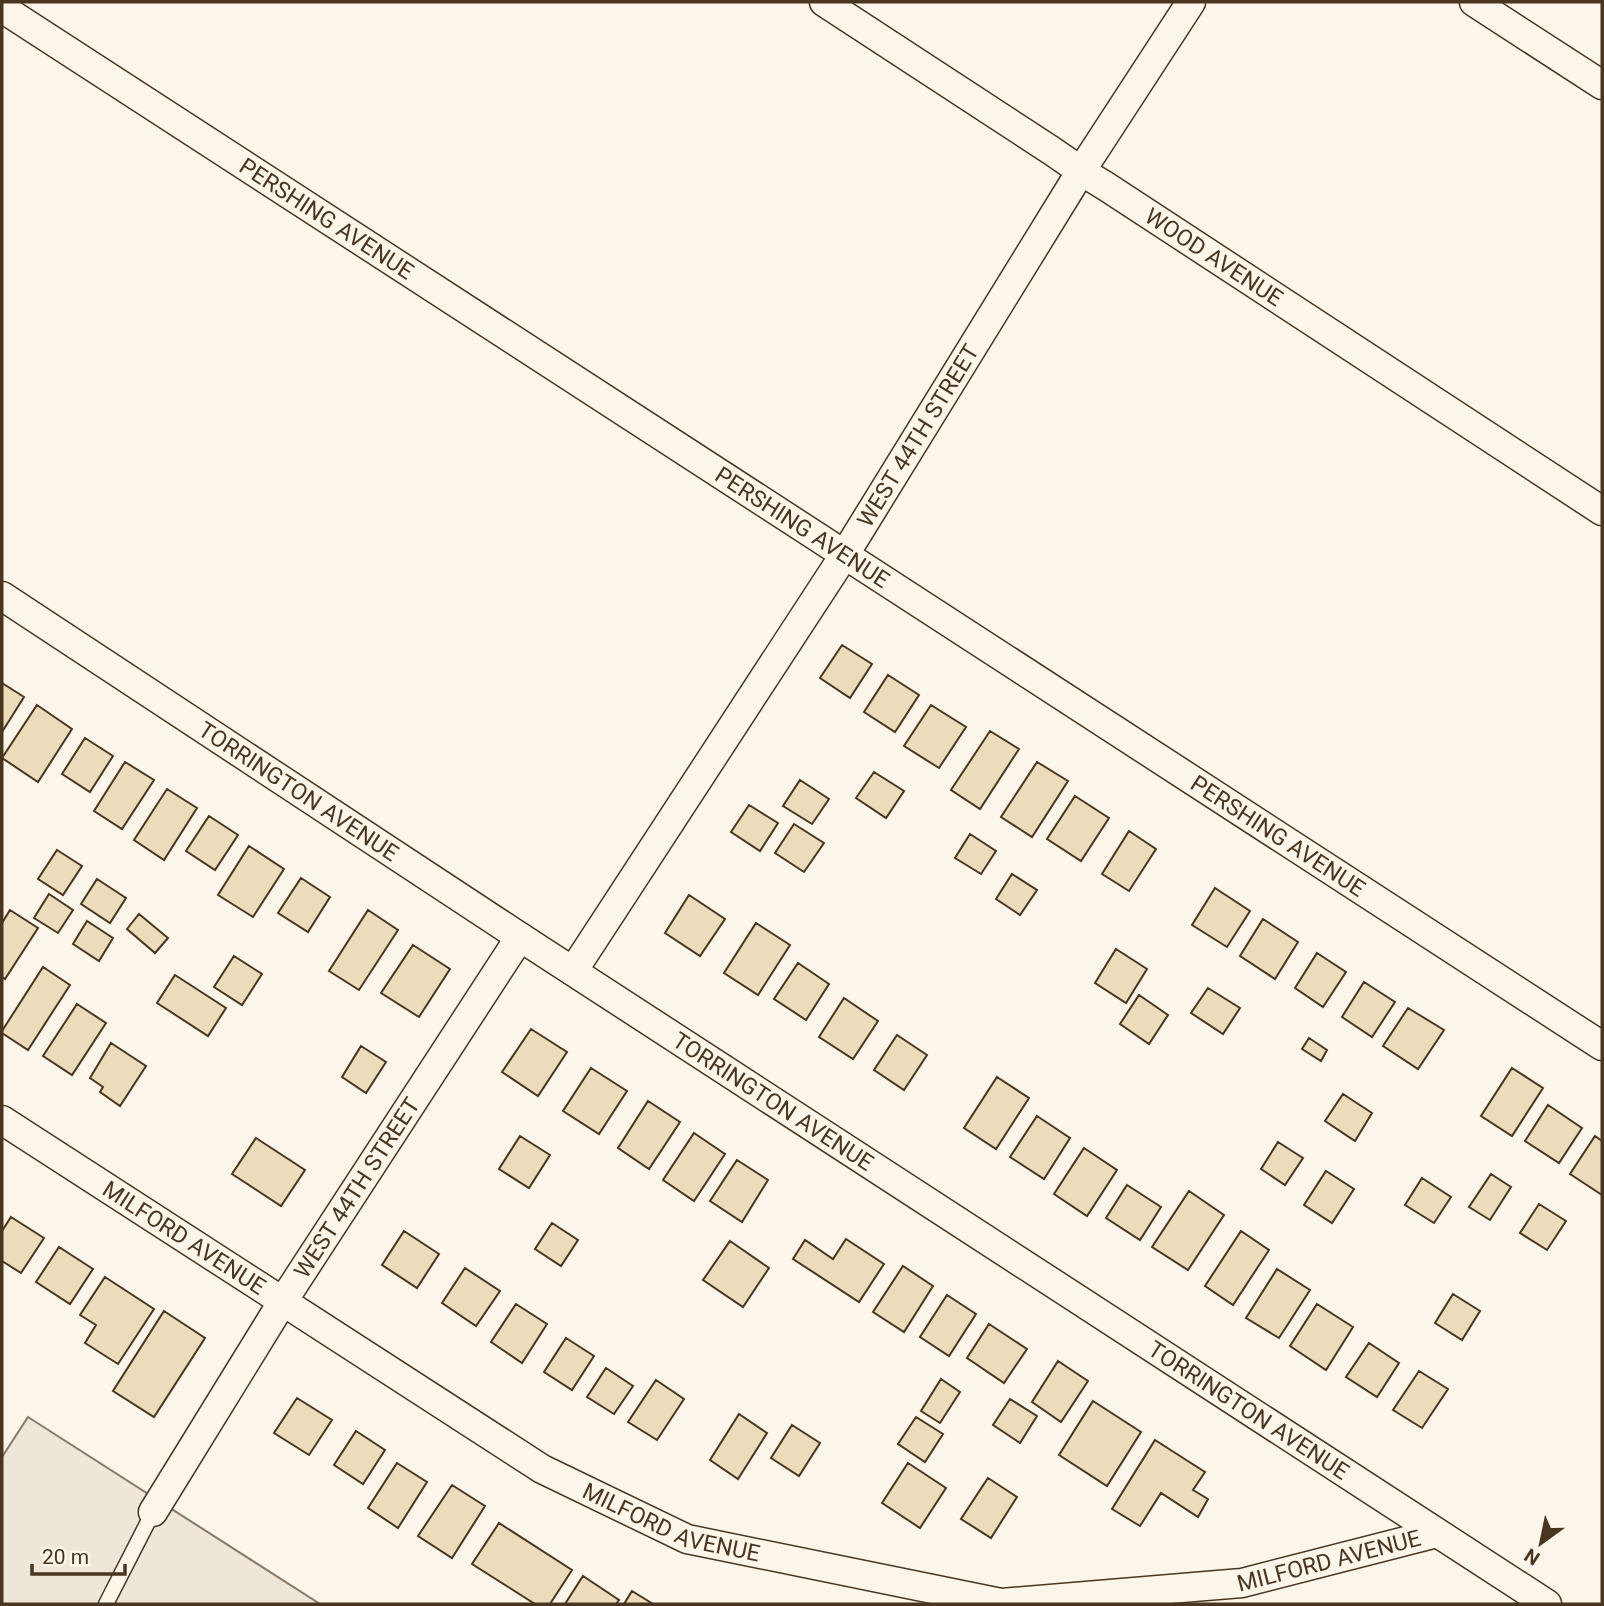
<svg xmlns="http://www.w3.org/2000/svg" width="1604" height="1606" font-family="Roboto,sans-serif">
<rect width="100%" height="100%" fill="#fbf6e9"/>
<path fill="#ede6d9" stroke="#887966" stroke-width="2" d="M28,1417L320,1604H2V1457Z"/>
<path fill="#ecdcbc" stroke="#4a3520" stroke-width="2" d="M842,645L872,664L850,698L820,678Z
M888,675L919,695L895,732L864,712Z
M2,683L24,697L2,732Z
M37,705L72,729L38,782L2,758Z
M931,705L966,727L939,768L904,746Z
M990,731L1019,749L980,809L951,790Z
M85,738L113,756L90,792L62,774Z
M125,762L154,780L122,829L94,811Z
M1037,762L1068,781L1032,837L1001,817Z
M874,772L904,791L886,818L856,798Z
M800,780L829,799L812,824L783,806Z
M167,789L197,808L164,860L134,840Z
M1075,796L1109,818L1081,861L1047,839Z
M749,805L778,823L760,851L731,832Z
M209,816L238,835L215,870L186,851Z
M794,824L824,843L804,872L775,853Z
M1129,831L1156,849L1129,891L1102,874Z
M970,834L996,851L981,874L955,858Z
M249,846L284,869L253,917L218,895Z
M57,850L82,866L63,895L38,879Z
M1012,874L1037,890L1020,915L996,899Z
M301,878L330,897L308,932L278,913Z
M97,879L126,898L110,923L81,904Z
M1215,888L1250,911L1227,947L1192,925Z
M49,894L73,910L58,933L34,918Z
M689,895L725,919L700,956L665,933Z
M10,910L38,928L5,979L2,977V923Z
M368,910L398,930L359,990L329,971Z
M139,914L168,938L155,953L127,929Z
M1263,919L1298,942L1275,979L1240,956Z
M87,921L113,938L99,961L73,944Z
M756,923L790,945L758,995L724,973Z
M413,945L450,969L419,1017L381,993Z
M1116,949L1147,969L1126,1003L1095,983Z
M1317,953L1346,972L1323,1007L1295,988Z
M234,956L262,974L242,1005L214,987Z
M798,963L829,984L806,1020L774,999Z
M43,967L70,985L28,1050L2,1033V1031Z
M175,975L226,1008L208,1036L157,1003Z
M1364,982L1395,1002L1372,1037L1342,1017Z
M1208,988L1240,1008L1223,1034L1191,1013Z
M1139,995L1168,1015L1149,1044L1120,1024Z
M844,998L878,1021L853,1059L819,1037Z
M77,1004L106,1023L72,1075L43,1056Z
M1408,1008L1444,1030L1418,1069L1383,1046Z
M531,1029L567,1052L538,1096L502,1072Z
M897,1035L927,1055L904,1090L874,1070Z
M1309,1038L1327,1050L1321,1061L1302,1049Z
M111,1043L146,1066L120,1106L100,1092L103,1087L90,1078Z
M361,1046L386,1062L366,1093L342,1077Z
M591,1068L627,1091L599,1134L563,1111Z
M1512,1068L1543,1088L1512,1136L1481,1116Z
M997,1077L1029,1098L996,1149L964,1128Z
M1343,1094L1372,1113L1355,1141L1325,1121Z
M648,1101L680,1122L649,1169L618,1148Z
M1548,1105L1582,1128L1559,1163L1525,1141Z
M1037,1116L1070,1138L1044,1179L1010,1157Z
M694,1133L725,1154L694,1201L663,1180Z
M520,1136L550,1155L529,1188L499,1169Z
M1595,1136L1602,1141V1195L1570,1174Z
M256,1138L305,1170L281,1206L232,1174Z
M1278,1142L1303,1158L1285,1185L1261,1169Z
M1084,1148L1117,1170L1087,1216L1054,1194Z
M737,1160L768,1180L742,1222L710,1201Z
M1326,1171L1354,1189L1332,1223L1304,1205Z
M1491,1174L1511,1187L1490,1220L1469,1207Z
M1422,1178L1451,1197L1434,1223L1405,1205Z
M1127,1185L1161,1207L1140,1240L1106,1218Z
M1189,1191L1224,1215L1188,1270L1152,1247Z
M1539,1204L1566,1221L1547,1250L1520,1233Z
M11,1217L44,1238L21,1273L2,1261V1231Z
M552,1223L578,1240L561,1266L535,1249Z
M404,1231L439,1254L417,1288L382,1265Z
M1241,1231L1269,1250L1233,1305L1205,1286Z
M846,1239L884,1264L859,1302L793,1259L805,1240L833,1259Z
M730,1241L769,1268L743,1307L703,1280Z
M59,1247L93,1269L70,1304L36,1282Z
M903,1266L933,1286L904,1332L873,1312Z
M465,1268L500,1291L476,1326L442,1303Z
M1277,1269L1310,1290L1279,1338L1246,1318Z
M105,1277L154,1309L118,1364L85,1343L96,1325L80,1315Z
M1453,1294L1480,1311L1462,1340L1435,1323Z
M947,1295L976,1314L949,1356L920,1337Z
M516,1304L547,1324L522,1363L491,1342Z
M1317,1304L1353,1327L1326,1370L1290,1346Z
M164,1311L205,1338L154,1417L113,1391Z
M989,1324L1027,1349L1004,1383L967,1358Z
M566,1338L594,1356L572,1390L544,1372Z
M1369,1343L1399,1363L1377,1397L1346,1377Z
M1058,1361L1088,1381L1061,1422L1032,1402Z
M606,1368L633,1386L614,1414L587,1397Z
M1419,1371L1448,1389L1422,1428L1393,1410Z
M941,1379L960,1392L940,1423L921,1411Z
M656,1380L684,1399L657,1440L628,1422Z
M297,1398L332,1420L309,1455L274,1433Z
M1010,1399L1037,1416L1020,1443L993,1425Z
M1093,1401L1141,1432L1107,1486L1059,1455Z
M739,1414L767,1433L738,1479L710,1460Z
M916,1417L943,1434L925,1462L898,1444Z
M792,1425L820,1443L799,1476L771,1458Z
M356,1431L385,1450L363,1484L334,1465Z
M1155,1440L1205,1472L1193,1490L1208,1499L1198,1517L1161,1493L1140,1526L1112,1509Z
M397,1463L427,1482L398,1528L368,1508Z
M908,1463L946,1488L920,1528L882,1503Z
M988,1478L1017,1497L991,1538L961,1519Z
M452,1485L485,1506L452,1558L418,1536Z
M499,1523L572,1570L550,1604H535L472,1564Z
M583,1576L619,1600L616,1604H565Z
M632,1591L653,1604H624Z"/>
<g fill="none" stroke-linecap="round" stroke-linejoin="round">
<defs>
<path id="lane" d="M106,1604L153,1512"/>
<g id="street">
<path id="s1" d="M824,2L1052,151L1081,171L1107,187L1602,511"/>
<path d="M1474,2L1602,85"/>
<path id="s2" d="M2,8L1602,1046"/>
<path id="s3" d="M2,596L520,937L1547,1604"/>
<path id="s4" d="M573,971L845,554L1081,171L1191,2"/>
<path id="s5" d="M2,1120L542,1469L687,1539L1001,1603L1242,1583L1437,1533"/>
<path id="s6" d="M153,1512L283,1301L520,937"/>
</g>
</defs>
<use href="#lane" stroke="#4a3520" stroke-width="17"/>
<use href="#street" stroke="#4a3520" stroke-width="31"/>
<use href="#lane" stroke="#fbf6e9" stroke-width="14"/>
<use href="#street" stroke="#fbf6e9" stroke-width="28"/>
</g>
<g text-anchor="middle" stroke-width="5" stroke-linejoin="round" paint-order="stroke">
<g font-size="23" fill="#4a3520" stroke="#fbf6e9">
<text dy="8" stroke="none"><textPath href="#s2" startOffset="387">PERSHING AVENUE</textPath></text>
<text dy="8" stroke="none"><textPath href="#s1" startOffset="466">WOOD AVENUE</textPath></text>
<text dy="8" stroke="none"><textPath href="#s4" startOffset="637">WEST 44TH STREET</textPath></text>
<text dy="8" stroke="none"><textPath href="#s2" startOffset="954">PERSHING AVENUE</textPath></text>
<text dy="8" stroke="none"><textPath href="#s3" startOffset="355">TORRINGTON AVENUE</textPath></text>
<text dy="8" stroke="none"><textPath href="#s2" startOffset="1521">PERSHING AVENUE</textPath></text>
<text dy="8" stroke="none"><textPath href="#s3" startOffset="922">TORRINGTON AVENUE</textPath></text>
<text dy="8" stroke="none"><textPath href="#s6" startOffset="383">WEST 44TH STREET</textPath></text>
<text dy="8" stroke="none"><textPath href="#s5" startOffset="217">MILFORD AVENUE</textPath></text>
<text dy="8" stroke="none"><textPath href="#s3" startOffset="1489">TORRINGTON AVENUE</textPath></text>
<text dy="8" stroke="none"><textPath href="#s5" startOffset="784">MILFORD AVENUE</textPath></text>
<text dy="8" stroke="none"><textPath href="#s5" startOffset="1456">MILFORD AVENUE</textPath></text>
</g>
</g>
<rect width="1604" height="1606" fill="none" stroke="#4a3520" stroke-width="7"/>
<g transform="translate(1541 1543) rotate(213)" stroke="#fbf6e9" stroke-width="5" paint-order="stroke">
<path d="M0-5L12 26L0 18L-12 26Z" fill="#4a3520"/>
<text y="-10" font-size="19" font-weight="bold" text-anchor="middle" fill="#4a3520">N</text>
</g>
<path d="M32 1564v10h93v-10" fill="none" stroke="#4a3520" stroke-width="3.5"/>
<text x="42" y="1564" font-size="21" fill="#4a3520" stroke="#fbf6e9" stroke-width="5" paint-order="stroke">20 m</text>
</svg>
